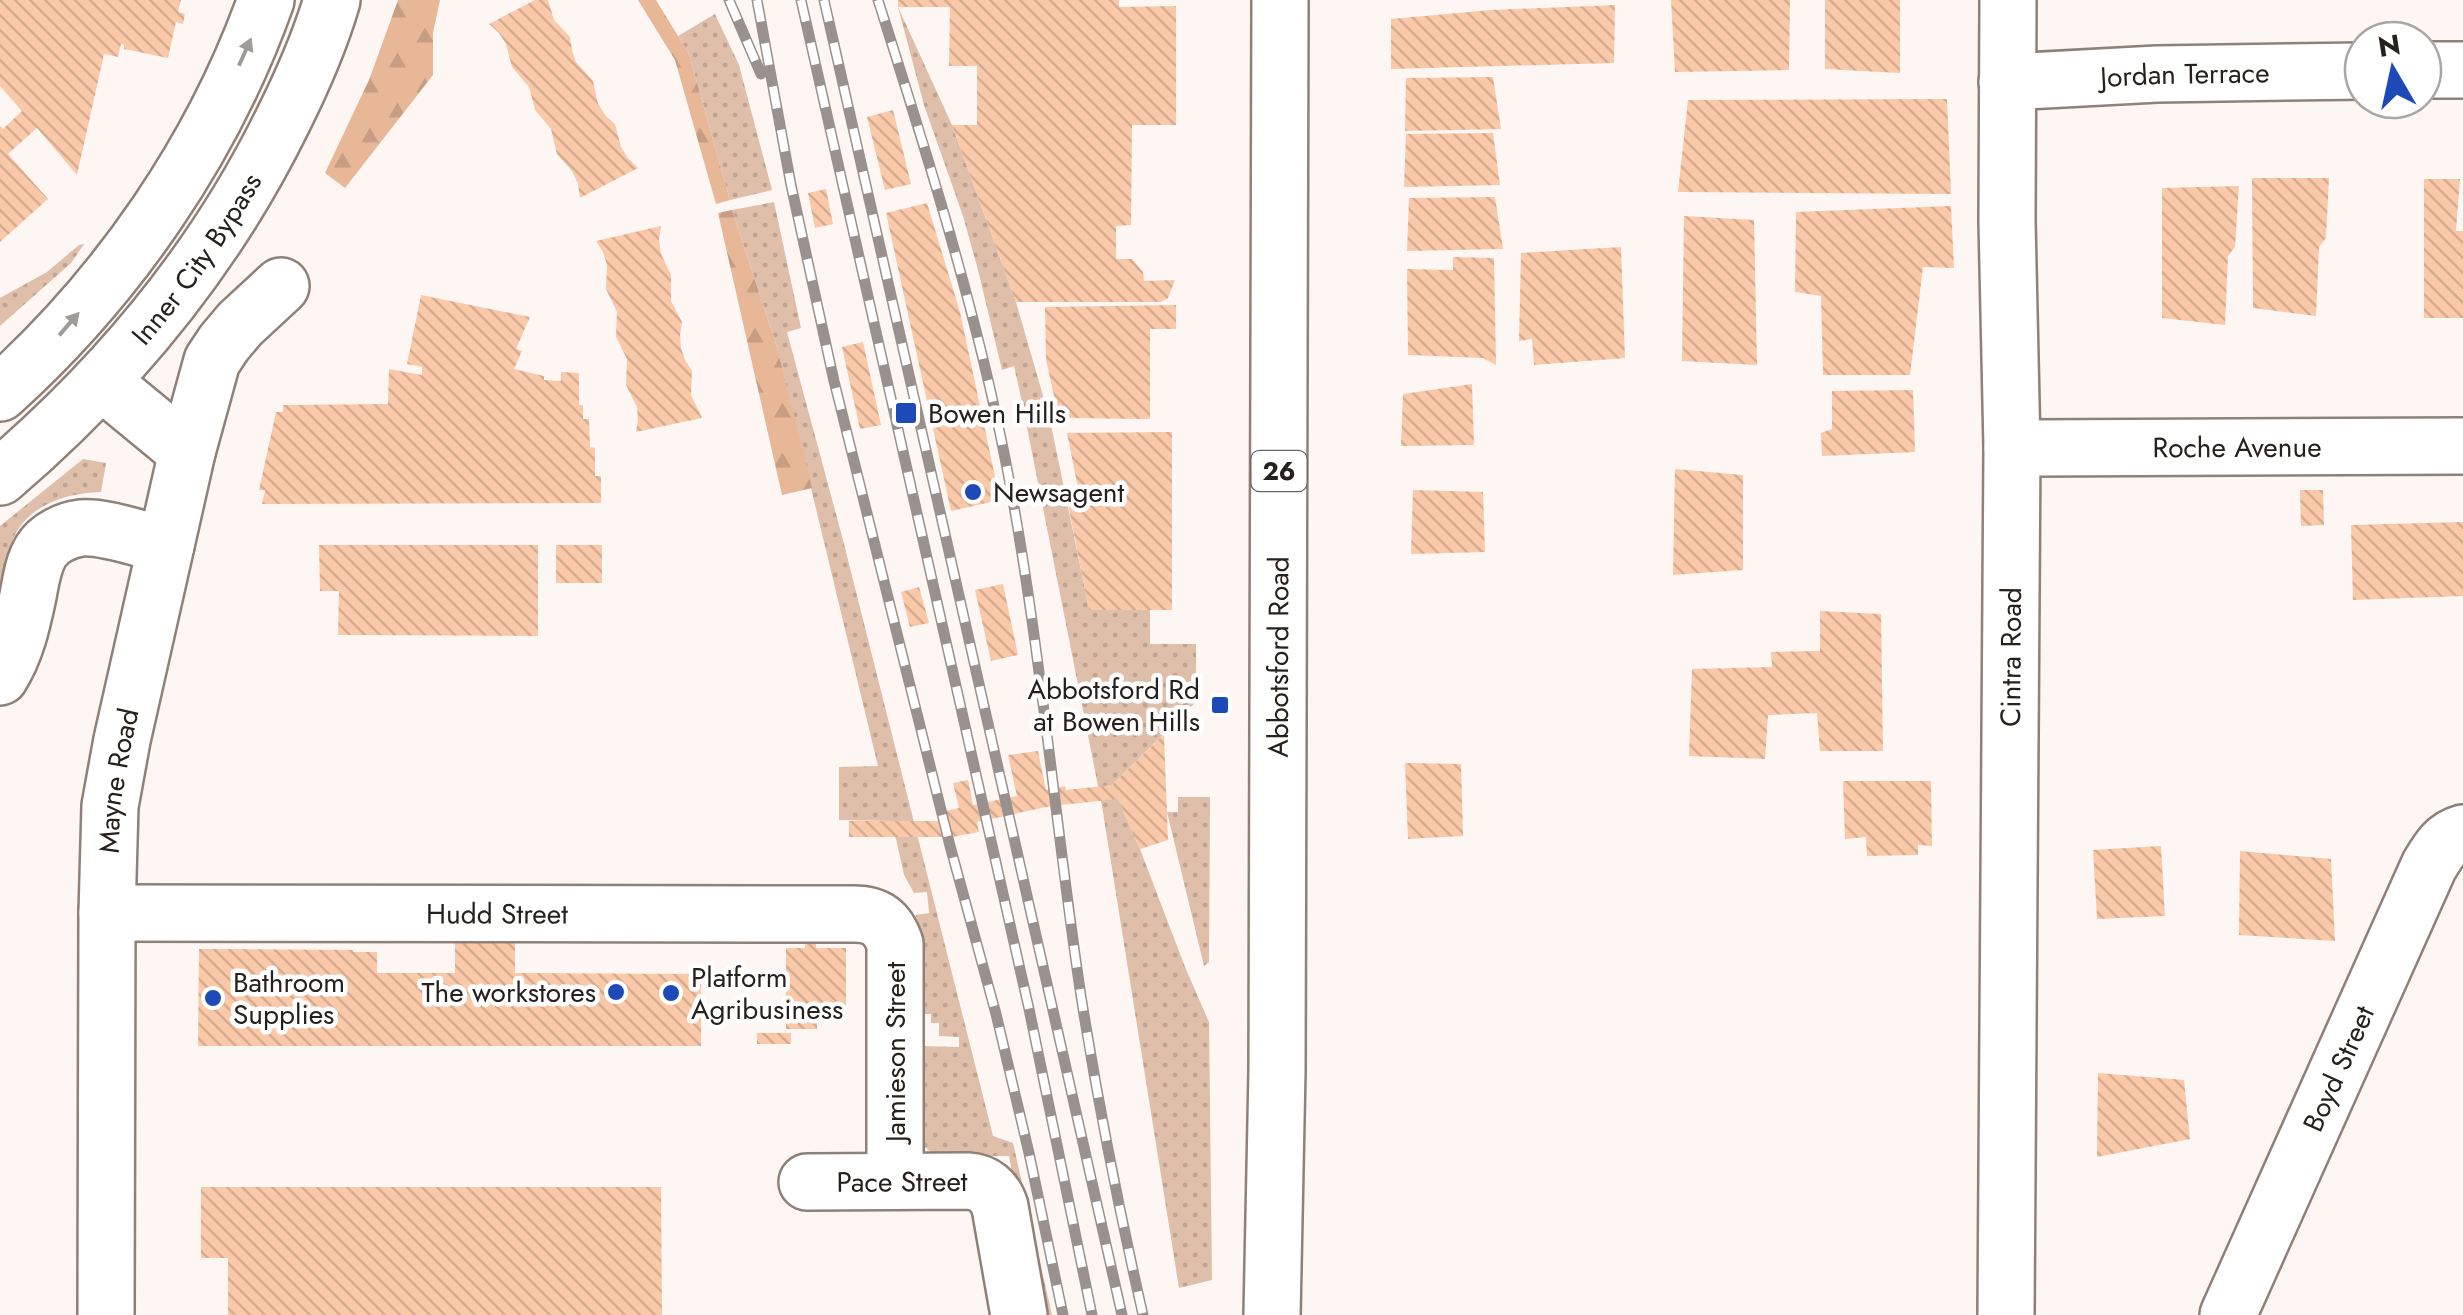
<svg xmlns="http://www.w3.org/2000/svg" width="2463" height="1315" font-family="Jost,sans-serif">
<defs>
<pattern id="grass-dots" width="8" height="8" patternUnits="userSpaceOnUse" patternTransform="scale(2.5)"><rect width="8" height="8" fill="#dfbeaa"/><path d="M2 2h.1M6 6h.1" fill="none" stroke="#bfa392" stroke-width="1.8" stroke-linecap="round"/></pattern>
<pattern id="forest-firs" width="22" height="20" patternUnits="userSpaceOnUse" patternTransform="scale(2.5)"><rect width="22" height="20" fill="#e8b798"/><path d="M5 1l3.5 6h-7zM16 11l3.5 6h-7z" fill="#c79d83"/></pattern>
<pattern id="building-back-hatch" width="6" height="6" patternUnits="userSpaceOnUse" patternTransform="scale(2.5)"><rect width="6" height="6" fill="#fac9a9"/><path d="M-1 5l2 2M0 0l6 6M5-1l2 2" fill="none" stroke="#d6ac91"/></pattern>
</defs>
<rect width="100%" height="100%" fill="#fdf6f3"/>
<path fill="url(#grass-dots)" d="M898,7L952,125L1016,302L1050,420L1089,609L1150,610V644H1196V702L1112,785L1140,849L1185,967L1209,1022L1212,1280L1179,1288L1102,806L1022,402L1014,366L1002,370L978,270L963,216L924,105Z
M715,14L739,65L772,190L730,200L689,54L678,36Z
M774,202L801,328L787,332L843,540L993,1136L1013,1143L1052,1315H1038L1009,1156L937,1157L916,1140L918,1046L959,1047V1037L939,1036V1023H931V1014H918L919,943L916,915L929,913L927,892L914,893L904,875L892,821L839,820V767L878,766L777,347L732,210Z
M84,244L71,263L0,326V298L47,272L79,245Z
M83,459L106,463L101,492C65,493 24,506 11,544C5,561 4,581 0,599V526Z
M1178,797H1210L1209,962L1204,966L1167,812H1178Z"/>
<path fill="url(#forest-firs)" d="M398,0H440L433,33V75L345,188L325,173L369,80Z
M638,0H656L689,54L730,200L716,204L675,60Z
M732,210L777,347L812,488L782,495L718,213Z"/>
<path fill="url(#building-back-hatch)" d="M0,0H181L178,12L185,14L183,24L176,22L168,58L124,49V45L121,44L118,57L104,54L77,175L37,128L8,154L48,199L0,242V126L3,129L22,111L0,86Z
M535,0H548L554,20L570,37L572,50L576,62L593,81L598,104L606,116L615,124L621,147L628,158L638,168L580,198L578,184L572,171L557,154L551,129L535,110L529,87L512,67L506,44L499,33L489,24Z
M898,0H1119V7L1176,6V125H1132L1131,225L1116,226V259H1132L1143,272L1144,281L1175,280L1168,298L1161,302H1016L952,125H977V66H949L950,7H898Z
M1671,0H1790L1789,70L1675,72Z
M1825,0H1900V73L1825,69Z
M1615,5L1614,63L1391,69V19L1491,10Z
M1493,77L1501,129L1405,131L1406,78Z
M1947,99L1951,194L1678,192L1688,100Z
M893,110L911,184L885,190L867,117Z
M1493,133L1500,185L1404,187L1406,134Z
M2252,178H2329L2326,238L2319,247L2316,316L2253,308Z
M2424,179H2460L2456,231H2463V318H2424Z
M2239,186L2235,247L2228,256L2225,325L2162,318V188Z
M826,189L833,224L815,228L808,193Z
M1495,197L1503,249L1407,251L1409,198Z
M927,203L960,312L1000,500L951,511L886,213Z
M1951,206L1954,268L1923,267L1910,375H1823L1821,296L1795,292L1796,212Z
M1684,216L1754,220L1757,365L1682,361Z
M661,226L659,240L661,254L671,275V301L682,322L680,335L681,348L685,360L692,371L691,395L702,418L636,432L638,420L637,407L626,385L627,359L616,337L617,312L606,289L607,265L603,252L596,241Z
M1621,247L1625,358L1534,365L1532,339L1519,341L1521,253Z
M1453,257L1494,258L1496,365L1483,358L1408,355L1407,269L1453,270Z
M421,295L530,317L516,349L522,351L514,369L544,376V380L561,381V372L579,373V405H583V419H589L590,447L595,448V476H601V503L262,504L265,490H259L276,412H283V405L388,404L389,369L422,375V367L407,364Z
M1176,305V329H1150V419L1059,418L1046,360L1045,307Z
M863,342L881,425L860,429L842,347Z
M1472,384L1474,445L1401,446L1403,394Z
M1913,390L1915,452L1822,456L1821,433L1832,429V391Z
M1172,432V610H1089L1066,494L1079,493L1067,433Z
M1675,469L1743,475V570L1673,575Z
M1413,490L1483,492L1485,552L1411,554Z
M2300,490H2323L2324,525L2301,526Z
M2463,522V596L2353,600L2351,525Z
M319,545H538V636L338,635L339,591H320Z
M556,545H602V583H556Z
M1003,584L1018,655L991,661L975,590Z
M919,587L929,623L910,627L901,592Z
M1820,611L1881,614L1883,751H1820L1817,713L1768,715L1765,759L1689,756L1692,669L1772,667L1771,652L1820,651Z
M1164,734L1168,840L1140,849L1118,799L1051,806L977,822L979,832L952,837H849V821H949L946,811L959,808L953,783L968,780L973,805L1017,796L1008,755L1038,751L1046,790L1065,786L1066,790L1112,785Z
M1405,763L1461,764L1463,836L1408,839Z
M1843,781H1931L1932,846L1918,845V855L1867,856L1866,837L1845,839Z
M2161,846L2165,916L2097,919L2093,850Z
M2240,851L2331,859L2335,941L2239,935Z
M455,937L515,938V973L701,974V1046H198L199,949L354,950L353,952H377V973H455Z
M816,940V948H846V1014H817V1029H786V948H805V941Z
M757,1033H791V1044H757Z
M2098,1073L2184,1080L2190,1139L2097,1157Z
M201,1187H661L662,1315H228V1258H201Z"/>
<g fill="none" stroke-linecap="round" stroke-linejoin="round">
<defs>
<g id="minor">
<path d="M2423,70H2463"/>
<path id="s1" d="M2007,82L2157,74L2363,71"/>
<path d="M102,382L187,452"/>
<path id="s2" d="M2012,448L2463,446"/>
<path d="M0,677C16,652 22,624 28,596C31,580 33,564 41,551C49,538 66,530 81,528C105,526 142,540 166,545"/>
<path id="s3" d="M107,913L854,914C876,914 888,923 895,944V1181"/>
<path id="s4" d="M807,1182L968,1181C984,1182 995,1191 1000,1207L1019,1315"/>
<path id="s5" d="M106,1315L107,913L110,806L122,740L187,452L212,361L224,343L240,324L281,286"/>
<path id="s6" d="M2006,1315L2012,448L2007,221L2008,0"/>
<path id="s7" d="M2228,1315L2429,866C2438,851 2445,838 2463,833"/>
</g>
<g id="highway">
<path d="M0,393C118,287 213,149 266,0"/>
<path id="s8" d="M0,477C117,377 215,259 283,120C302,82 320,41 332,0"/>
<path id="s9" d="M1272,1315L1277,1071L1280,0"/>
</g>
</defs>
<use href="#minor" stroke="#8f8178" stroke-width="60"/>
<use href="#highway" stroke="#8f8178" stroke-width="60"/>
<use href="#minor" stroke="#fff" stroke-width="55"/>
<use href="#highway" stroke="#fff" stroke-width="55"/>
<defs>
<path id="rail" d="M729,0L761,74
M757,0L791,185L834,381L950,846L996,1014L1029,1153L1063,1315
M801,0L1029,1009L1092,1315
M824,0L1122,1315
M878,0C926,151 974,302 1005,458C1040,636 1054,817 1081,996C1098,1103 1119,1210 1143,1315"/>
</defs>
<use href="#rail" stroke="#98918e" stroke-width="11"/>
<use href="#rail" stroke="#fff" stroke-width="8" stroke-dasharray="22" stroke-linecap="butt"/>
</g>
<defs><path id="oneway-solid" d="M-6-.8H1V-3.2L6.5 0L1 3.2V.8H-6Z" transform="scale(2.5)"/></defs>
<g fill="#9e9b99">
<use href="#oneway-solid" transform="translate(245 52) rotate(-66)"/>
<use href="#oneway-solid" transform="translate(69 324) rotate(-49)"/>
</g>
<g fill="#1d4ab7" stroke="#fff" stroke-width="4">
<rect x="894" y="401" width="24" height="24" rx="5"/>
<circle cx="973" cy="492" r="10"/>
<rect x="1210" y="695" width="20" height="20" rx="5"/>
<circle cx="616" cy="992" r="10"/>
<circle cx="671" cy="993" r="10"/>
<circle cx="213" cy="998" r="10"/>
</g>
<g text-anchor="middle" stroke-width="9" stroke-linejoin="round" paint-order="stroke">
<rect fill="#fff" stroke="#686461" stroke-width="2.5" x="1251.5" y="451" width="55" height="40" rx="8"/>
<g font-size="25" font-weight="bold" fill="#27211d">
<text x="1279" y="480">26</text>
</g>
<g font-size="28" fill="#27211d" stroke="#fff">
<text dy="10" stroke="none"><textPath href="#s1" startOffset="178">Jordan Terrace</textPath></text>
<text dy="10" stroke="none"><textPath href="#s8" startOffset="295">Inner City Bypass</textPath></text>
<text dy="10" stroke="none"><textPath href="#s2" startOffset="225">Roche Avenue</textPath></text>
<text dy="10" stroke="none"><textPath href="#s6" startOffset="658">Cintra Road</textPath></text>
<text dy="10" stroke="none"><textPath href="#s9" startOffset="658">Abbotsford Road</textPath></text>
<text dy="10" stroke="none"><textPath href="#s5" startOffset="535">Mayne Road</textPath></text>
<text dy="10" stroke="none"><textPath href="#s3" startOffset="390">Hudd Street</textPath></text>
<text transform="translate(895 1052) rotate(-90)" y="10">Jamieson Street</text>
<text dy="10" stroke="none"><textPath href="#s7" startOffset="270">Boyd Street</textPath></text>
<text dy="10" stroke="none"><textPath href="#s4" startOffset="95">Pace Street</textPath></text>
</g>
<g font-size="28" fill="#27211d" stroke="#fff" text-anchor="start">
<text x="928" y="423">Bowen Hills</text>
<text x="993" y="502">Newsagent</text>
<text x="1200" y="699" text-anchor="end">Abbotsford Rd<tspan x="1200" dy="32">at Bowen Hills</tspan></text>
<text x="691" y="987">Platform<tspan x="691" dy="32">Agribusiness</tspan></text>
<text x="233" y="992">Bathroom<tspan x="233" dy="32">Supplies</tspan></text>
<text x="596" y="1002" text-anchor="end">The workstores</text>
</g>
</g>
<g transform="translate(2393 70) rotate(351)"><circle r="48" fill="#ffffff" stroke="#a9a6a5" stroke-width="2.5"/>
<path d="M0-8L18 38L0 25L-18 38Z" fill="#1d4ab7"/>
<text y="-15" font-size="28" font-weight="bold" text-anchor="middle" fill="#27211d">N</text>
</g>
</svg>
